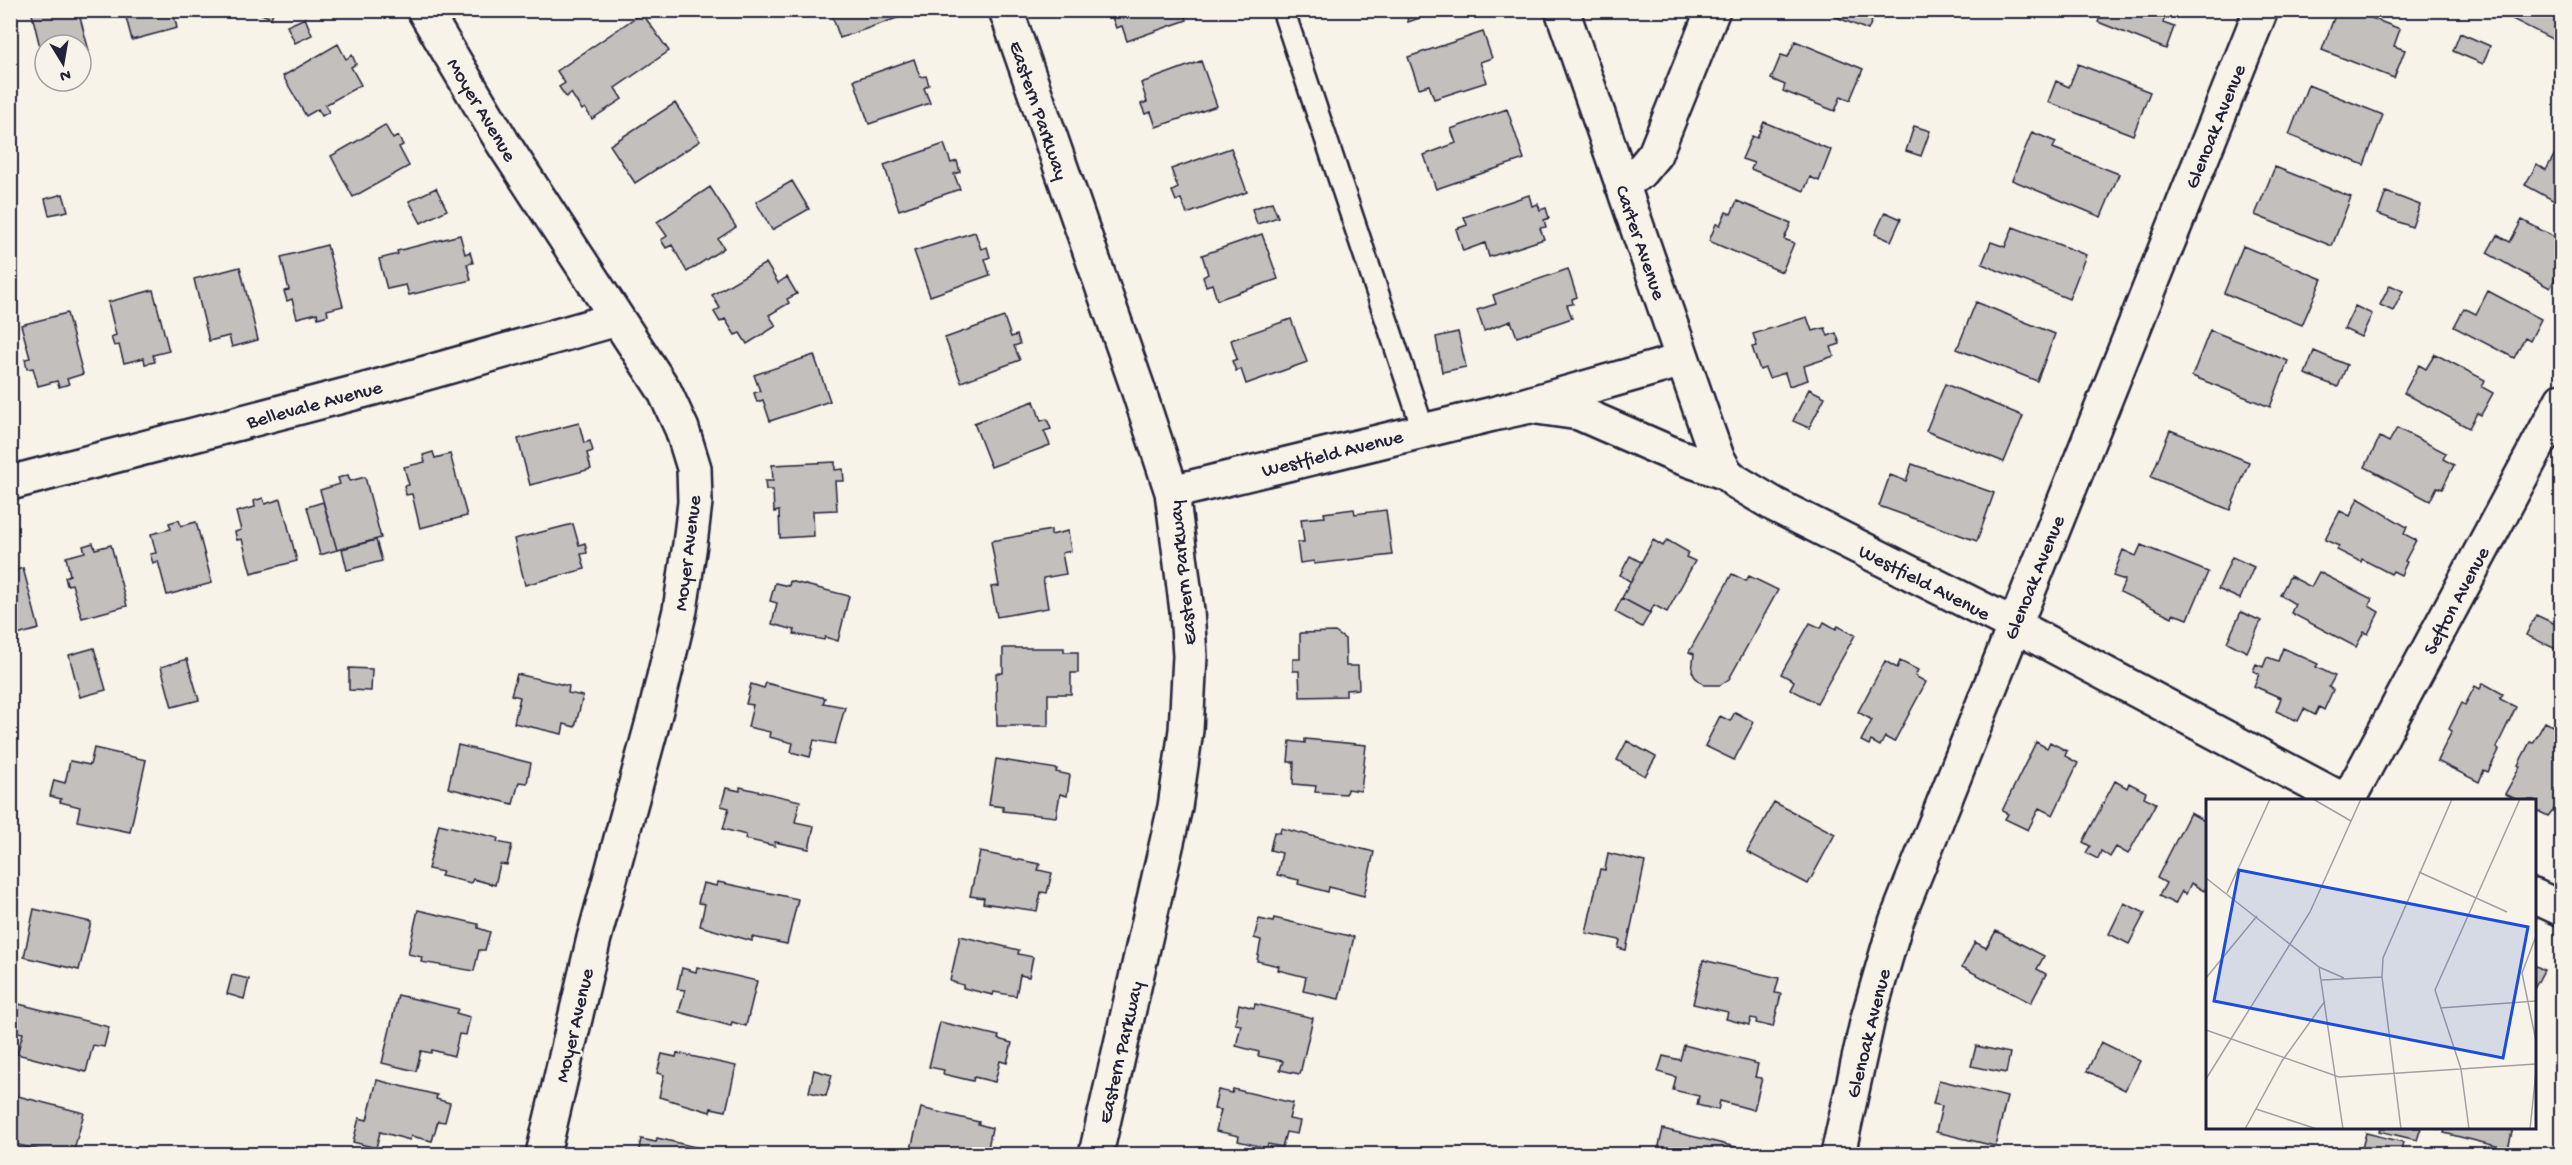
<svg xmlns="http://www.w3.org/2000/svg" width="2572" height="1165" font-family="'Gochi Hand',sans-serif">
<rect width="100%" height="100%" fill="#f7f3e8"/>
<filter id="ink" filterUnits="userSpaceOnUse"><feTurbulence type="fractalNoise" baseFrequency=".0167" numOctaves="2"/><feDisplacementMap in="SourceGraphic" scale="12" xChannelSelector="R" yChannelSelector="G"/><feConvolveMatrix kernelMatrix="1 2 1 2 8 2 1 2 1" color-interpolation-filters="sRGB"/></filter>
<g filter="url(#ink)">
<path fill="#c2bfbd" stroke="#22223b" stroke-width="1.5" d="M31,10H78L89,51L81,53V45H45V68Z
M124,10H173L177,28L132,40Z
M252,10H274L271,18Z
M830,10H897L900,17L840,38Z
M1117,10H1183L1187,20L1127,41L1122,26L1116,28L1112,17L1118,15Z
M1405,10H1442L1408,22Z
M1819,10H1886L1883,19L1874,16L1868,30Z
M2103,10H2167L2163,23L2174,27L2166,49L2098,22Z
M2337,10H2351L2400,29L2394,46L2405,50L2394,78L2322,50Z
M2516,10H2562V25L2554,40L2512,19Z
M642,13L669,51L615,88L622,99L592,119L585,108L582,110L571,93L566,97L559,87L565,83L557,71Z
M305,18L312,35L295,43L287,26Z
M1483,32L1492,58L1480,62L1487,82L1434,99L1429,85L1419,88L1408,57Z
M2460,33L2490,46L2483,64L2453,51Z
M1795,41L1863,69L1850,100L1841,96L1835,111L1783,91L1785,85L1771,79L1781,55L1788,57Z
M338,44L346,59L352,55L356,64L351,67L361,85L325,105L329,112L322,116L318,109L306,116L283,76Z
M914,59L920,77L926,76L929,85L924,88L930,103L869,124L854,80Z
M1201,61L1217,106L1156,127L1151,112L1145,114L1141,104L1147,102L1141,83Z
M2078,64L2150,92L2133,135L2048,102L2056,81L2069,87Z
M2308,85L2383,115L2364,165L2289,135Z
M675,103L700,141L635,183L610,145Z
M1507,109L1524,159L1436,189L1424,155L1456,143L1451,129Z
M1764,122L1831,150L1819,181L1810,177L1804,191L1751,169L1754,163L1742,159L1752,136L1757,138Z
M385,125L393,139L398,136L403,145L399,147L409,166L353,197L331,156Z
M1914,126L1930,131L1921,156L1906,151Z
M2032,132L2056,142L2053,148L2119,174L2101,217L2012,180Z
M944,144L951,163L957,161L960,172L954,174L960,189L899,210L884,165Z
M1231,148L1247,192L1187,214L1181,199L1176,201L1172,191L1178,188L1171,169Z
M2557,150L2562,152V205L2525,185L2537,164L2546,170Z
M2275,167L2351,197L2332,246L2255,215Z
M792,181L809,209L772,230L756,202Z
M710,187L736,227L718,239L724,248L687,272L672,245L666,248L661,240L667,236L657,222Z
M436,188L447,210L421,223L409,201Z
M2386,192L2420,205L2412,227L2378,214Z
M63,194L68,211L49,215L45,199Z
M1529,195L1532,206L1538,204L1540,210L1546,208L1549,218L1544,220L1546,227L1540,228L1544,239L1489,257L1485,243L1463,251L1456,229L1467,225L1464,217Z
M1737,201L1791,223L1784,239L1794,243L1782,272L1709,241L1716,224L1720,225L1726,212L1731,214Z
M1272,202L1278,217L1257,224L1252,209Z
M1885,212L1901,219L1891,241L1875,234Z
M2522,220L2562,241V270L2560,269L2550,288L2487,253L2497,235L2510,242Z
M2013,227L2086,255L2069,299L1982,264L1991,242L2005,247Z
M975,232L981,249L987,247L990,257L985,259L990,275L930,296L914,251Z
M1262,234L1278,279L1217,300L1212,284L1206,286L1203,277L1208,274L1202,255Z
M460,235L465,254L470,252L473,263L467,264L471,280L409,295L406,285L387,289L379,259L398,254L397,251Z
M327,245L343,306L327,310L328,315L318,318L317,313L297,318L292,299L287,301L284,291L289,290L281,257Z
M2243,246L2322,279L2302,325L2224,293Z
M766,263L778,283L787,277L797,294L787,299L789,303L769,315L776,326L747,344L740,333L735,335L725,319L720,322L714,312L720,308L712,295Z
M240,267L258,340L232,347L229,336L209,341L194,279Z
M1568,269L1577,297L1572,299L1573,304L1567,305L1572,318L1517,337L1511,321L1484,331L1477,310L1496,304L1493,295Z
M2390,285L2403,291L2393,311L2380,305Z
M153,290L169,351L153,355L155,362L145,364L144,358L124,363L119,345L114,346L111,337L116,335L108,302Z
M2488,291L2541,319L2530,341L2525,338L2514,358L2454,327L2464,308L2476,314Z
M1976,302L2055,334L2037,381L1957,349Z
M2355,306L2372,314L2361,337L2344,329Z
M67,313L83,374L67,379L69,384L59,387L57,381L38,386L33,368L27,369L25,359L30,358L21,325Z
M1004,317L1011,337L1017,335L1020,344L1014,346L1020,360L961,382L945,338Z
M1807,317L1812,331L1825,328L1828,336L1836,333L1840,344L1831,347L1834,356L1804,366L1808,380L1789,386L1785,373L1769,378L1765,368L1760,370L1752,347L1757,346L1753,334Z
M1291,319L1307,362L1246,384L1241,369L1236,371L1232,361L1237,359L1231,340Z
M2210,330L2288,361L2270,407L2192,376Z
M1458,332L1466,367L1442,372L1436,337Z
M2314,351L2347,365L2338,387L2305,374Z
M2435,354L2485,380L2482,387L2493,393L2481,415L2477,413L2469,428L2404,393L2419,365L2426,369Z
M814,355L830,401L770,421L763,400L757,402L754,393L760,391L754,375Z
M1945,384L2023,416L2004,462L1926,431Z
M1809,389L1825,397L1809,428L1793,421Z
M1034,401L1041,421L1047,419L1051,429L1044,431L1050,445L991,467L974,423Z
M579,423L584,443L590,441L593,451L587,453L591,469L530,485L518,439Z
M2397,428L2446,453L2443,459L2454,465L2442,489L2437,487L2430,501L2365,467L2380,437L2389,442Z
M2170,430L2249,462L2230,510L2151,477Z
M433,452L435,458L450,454L467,516L420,528L412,494L406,495L404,486L409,485L404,467L425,462L423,455Z
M835,462V470L843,469L844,481H835L837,510L813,511L814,536L780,538L779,511L774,512L773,490H766L765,481H773L772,465Z
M1912,464L1994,493L1977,541L1879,506L1890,475L1906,481Z
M348,475L350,481L365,477L381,538L337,550L320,490L340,484L338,478Z
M263,498L265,504L281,499L297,561L251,573L242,539L237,540L235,532L241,530L236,512L255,507L254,501Z
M2358,498L2407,527L2404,534L2416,540L2405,561L2407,562L2401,575L2393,571L2391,574L2362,559L2361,562L2337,550L2339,546L2325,540L2340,511L2350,516Z
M323,502L337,550L320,555L307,507Z
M1354,509L1355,514L1386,510L1392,555L1314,564V561L1300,563L1297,542H1304L1301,519L1325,517L1324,513Z
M179,520L181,526L196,522L212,583L167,595L158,561L153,563L150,554L156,553L151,534L171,529L169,523Z
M573,524L579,545L585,543L587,553L581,554L585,569L525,585L514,539Z
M1051,530V535L1068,531L1071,551L1062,553L1066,574L1043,578L1048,608L997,617L991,587L999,586L991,541Z
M376,540L382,561L347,570L342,549Z
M1653,540L1663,546L1667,540L1688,552L1686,557L1695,561L1667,612L1654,605L1650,613L1622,598Z
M93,543L95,549L111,545L127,606L82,618L72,584L67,585L65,577L70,575L66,557L85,552L83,546Z
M2141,545L2208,572L2188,619L2173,614L2172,617L2120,592L2125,580L2113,576L2123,550L2136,556Z
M1630,556L1641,562L1631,582L1620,575Z
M2232,557L2254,567L2240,599L2218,589Z
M23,568L39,629L10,637V572Z
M2319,572L2372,599L2369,606L2379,612L2368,634L2364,632L2356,647L2291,613L2295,604L2280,595L2290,576L2311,587Z
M1732,574L1746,581L1749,576L1778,590L1729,679L1720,685H1704L1695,677L1692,671L1694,654L1689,652Z
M790,581L849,596L838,641L825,637L824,640L794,634L795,630L772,624L777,603L770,601L775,583L789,586Z
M1622,598L1650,613L1642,627L1615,612Z
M2241,612L2261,621L2247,652L2227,642Z
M2536,615L2562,627V644L2558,650L2526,635Z
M1824,622L1836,629L1838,626L1855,635L1817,703L1790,689L1794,681L1781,674L1810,623L1821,628Z
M1335,632L1345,639L1346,666H1358L1359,689L1346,690V696L1300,697L1299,671H1293V659H1300V633Z
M94,648L106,690L80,697L69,655Z
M1003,648H1064V652H1078V673H1071V694H1048V726H997L996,673H1003Z
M2283,648L2318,664L2316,667L2335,676L2329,687L2333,690L2324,710L2319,707L2315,715L2304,709L2298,721L2276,711L2281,698L2254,686L2259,674L2253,671L2256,664L2263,667L2267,657L2278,661Z
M187,659L199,700L172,707L161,667Z
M1885,661L1897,668L1900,661L1918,670L1915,676L1926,682L1894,742L1885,737L1880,746L1871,741L1869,745L1861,741L1872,720L1858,712Z
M349,668L372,669L371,691L349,690Z
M517,674L569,686L568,693L583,696L575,727L564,724L562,734L514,723L520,697L511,695Z
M766,683L825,698L823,703L845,707L835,744L814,740L810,757L791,752L793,743L769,737L770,732L748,727L753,705L746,704L751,684L764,688Z
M2483,683L2503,694L2500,699L2516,707L2496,748L2499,750L2488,772L2484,770L2479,782L2437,761L2452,731L2449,729L2462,703L2465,705L2475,686L2480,689Z
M1735,712L1754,722L1734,760L1705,746L1720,716L1730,721Z
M2545,722L2562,731V799L2548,816L2534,809V800H2518L2505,794L2520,767L2518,765L2530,742L2533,743Z
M1305,739L1366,745L1361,791L1347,789L1346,794L1315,792L1316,786L1293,784L1294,762H1288L1290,741L1305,743Z
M1627,741L1656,757L1645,776L1617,760Z
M2036,742L2047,748L2050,742L2067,751L2065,756L2078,763L2053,815L2039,808L2028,830L2005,819L2008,814L2002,811Z
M458,745L531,763L527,783L519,782L513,804L448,788Z
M94,748L146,760L130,832L77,821L80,807L60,802L61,799L50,796L54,780L65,783L70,761L90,765Z
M996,759L1057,769L1056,772L1070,775L1067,796L1060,794L1056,817L1003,811V807L989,805Z
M2115,781L2127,788L2129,783L2146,792L2144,797L2156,803L2128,854L2116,847L2110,857L2101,851L2098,859L2086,853L2090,846L2083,842Z
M740,787L800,801L795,822L814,826L809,849L775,842V846L745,839L746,835L723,829L729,808L721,806L726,788L740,791Z
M1774,802L1835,834L1808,884L1747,852Z
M2190,813L2203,820L2208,816V885L2204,891L2191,883L2186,894L2182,891L2175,904L2159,896L2166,883L2157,878Z
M439,824L498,838L497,842L512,845L507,865L500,864L495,885L473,879L471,883L441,876L443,872L428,869Z
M1281,828L1374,852L1364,896L1329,887L1328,892L1298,884L1299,880L1277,875L1282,853L1270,850L1274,832L1280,833Z
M980,852L1040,864L1038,870L1052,873L1047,893L1041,892L1037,911L983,903L984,898L970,896Z
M1608,853L1645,862L1626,950L1618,948L1620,940L1586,933L1600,869L1605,870Z
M718,882L798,899L787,944L752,937V941L700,926L705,904L698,903L703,883L717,886Z
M2124,903L2145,913L2129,944L2109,934Z
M34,909L91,922L79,970L24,957Z
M418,910L478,924V928L490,932L485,950H479L474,971L421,962L422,957L408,954Z
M1274,918L1354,937L1339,999L1303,991L1306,977L1278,970L1279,966L1257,961L1261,940L1254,938L1259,919L1273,922Z
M1996,931L2044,956L2037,969L2046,974L2031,1003L1962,967L1975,942L1986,948Z
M960,936L1019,950L1018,954L1033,957L1029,977L1020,975L1016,996L994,992L993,995L963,988V985L950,981Z
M1703,960L1779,978L1775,993L1781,994L1773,1027L1756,1023L1757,1019L1751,1018L1749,1025L1726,1019L1728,1012L1693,1004Z
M2534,965L2544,970L2534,989Z
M697,967L757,981L746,1026L732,1022L731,1026L679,1012L685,990L677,989L682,968L696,972Z
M232,975L249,979L244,999L227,994Z
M398,995L458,1009L456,1013L470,1017L466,1035L459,1034L454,1056L432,1050L431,1053L421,1051L416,1071L382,1063Z
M19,1004L109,1027L104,1047L93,1045L86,1072L17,1054L23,1033L13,1031Z
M1239,1004L1254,1008L1255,1004L1313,1018L1300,1074L1280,1070L1283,1061L1258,1056L1259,1052L1236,1046L1241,1025L1235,1024Z
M940,1022L999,1036L998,1039L1012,1043L1007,1063L1000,1061L995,1082L974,1077L973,1081L943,1074L944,1070L929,1067Z
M2101,1042L2140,1061L2125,1090L2087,1071Z
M1684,1045L1758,1064L1755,1077L1762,1078L1754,1110L1720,1101L1718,1110L1697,1105L1699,1096L1673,1090L1676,1077L1658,1072L1663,1056L1680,1060Z
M1976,1046L2010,1053L2006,1073L1971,1066Z
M677,1053L736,1066L726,1111L711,1108L710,1112L659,1097L664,1075L657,1073L662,1054L676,1057Z
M814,1070L832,1075L826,1096L809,1092Z
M377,1080L437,1095L436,1099L450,1103L445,1122L438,1121L432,1141L411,1136L410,1140L380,1132L376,1148L353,1142L359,1118L367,1120Z
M1939,1080L2007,1097L1995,1146L1936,1132L1942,1106L1933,1104Z
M1233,1089L1293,1103L1289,1119L1300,1121L1297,1134L1286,1132L1282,1147L1268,1144L1266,1148L1238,1141L1239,1136L1216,1131L1221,1110L1214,1109L1218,1090L1232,1093Z
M10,1094L84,1113L73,1154H57L10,1143L12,1121H10Z
M921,1108L979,1122L978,1124L992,1128L988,1148L980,1146L978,1154L910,1153Z
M2380,1128H2421L2417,1140L2379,1131Z
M2434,1128H2513L2508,1149L2444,1133L2445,1130Z
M1663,1129L1740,1148L1738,1154H1657Z
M2366,1133L2403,1142L2400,1154H2371L2361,1152Z
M657,1138L716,1152L715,1154H638L641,1139L656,1142Z"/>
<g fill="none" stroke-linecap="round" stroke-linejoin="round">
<defs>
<path id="service" d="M1283,10L1423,429"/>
<path id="minor" d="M424,10L503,143L664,390L682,429L694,468L695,502L690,544L680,610L656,710L594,938L543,1154
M1006,10L1137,386L1172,492L1187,611L1190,656L1186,730L1175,807L1096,1154
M1562,10L1707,429L1717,457L1726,473
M1622,185L1640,172L1655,154L1713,10
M1493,414L1530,406L1579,413L1675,455L1726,473L1735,481L1775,505L2014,625L2343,800
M10,483L373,388L617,319
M1172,492L1493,414L1683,360
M2348,800L2562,400
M2534,896L2562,909
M1838,1154L1868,1018L1896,922L2261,10"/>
</defs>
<use href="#service" stroke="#22223b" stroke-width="26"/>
<use href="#minor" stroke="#22223b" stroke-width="38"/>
<use href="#service" stroke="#f7f3e8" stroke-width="21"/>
<use href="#minor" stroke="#f7f3e8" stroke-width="33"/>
</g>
</g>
<g text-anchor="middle" stroke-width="5" stroke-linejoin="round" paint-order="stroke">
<g font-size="20" fill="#22223b" stroke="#f7f3e8">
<text transform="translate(483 109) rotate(59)" y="7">Moyer Avenue</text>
<text transform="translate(1040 110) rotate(71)" y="7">Eastern Parkway</text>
<text transform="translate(2214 126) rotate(-68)" y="7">Glenoak Avenue</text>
<text transform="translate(1642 242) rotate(71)" y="7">Carter Avenue</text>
<text transform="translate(314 403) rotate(-15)" y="7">Bellevale Avenue</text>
<text transform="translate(1332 452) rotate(-14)" y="7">Westfield Avenue</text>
<text transform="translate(686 553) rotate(-83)" y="7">Moyer Avenue</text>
<text transform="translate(1181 573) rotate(-96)" y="7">Eastern Parkway</text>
<text transform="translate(2033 577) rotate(-68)" y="7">Glenoak Avenue</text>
<text transform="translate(1925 581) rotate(27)" y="7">Westfield Avenue</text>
<text transform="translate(2455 600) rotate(-62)" y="7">Sefton Avenue</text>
<text transform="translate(573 1025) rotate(-77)" y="7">Moyer Avenue</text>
<text transform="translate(1867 1033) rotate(-76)" y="7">Glenoak Avenue</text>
<text transform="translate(1119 1052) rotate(-77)" y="7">Eastern Parkway</text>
</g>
</g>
<g transform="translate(2206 799)">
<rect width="330" height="330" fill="#f7f3e8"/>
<path fill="none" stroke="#a29fa3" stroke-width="1.5" d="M107,0L145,22M213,73L301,113M0,79L113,168L138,179M21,94L64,0M330,137L316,174L330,242M113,168L137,330M0,179L51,117M116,181L176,178M234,209L330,202M0,231L133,278L330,265M0,280L104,113L155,0M50,310L111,330M39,330L76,262L119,202M195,330L176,178L177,159L246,0M263,330L255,270L229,191L314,0M324,330L330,272"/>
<path fill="#1d4ed8" fill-opacity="0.15" stroke="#1d4ed8" stroke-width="3" d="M33,71L322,128L297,259L8,202Z"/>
<rect width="330" height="330" fill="none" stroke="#22223b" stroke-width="3"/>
</g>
<rect width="2572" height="1165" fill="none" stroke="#f7f3e8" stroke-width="36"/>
<rect x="18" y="18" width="2536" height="1129" fill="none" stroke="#22223b" stroke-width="2" filter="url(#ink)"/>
<g transform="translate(63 63) rotate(169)"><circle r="28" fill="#f7f3e8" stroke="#a29fa3" stroke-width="1.5"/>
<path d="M0-4.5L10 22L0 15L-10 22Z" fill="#22223b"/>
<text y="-9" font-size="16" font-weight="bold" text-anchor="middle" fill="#22223b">N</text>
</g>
</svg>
